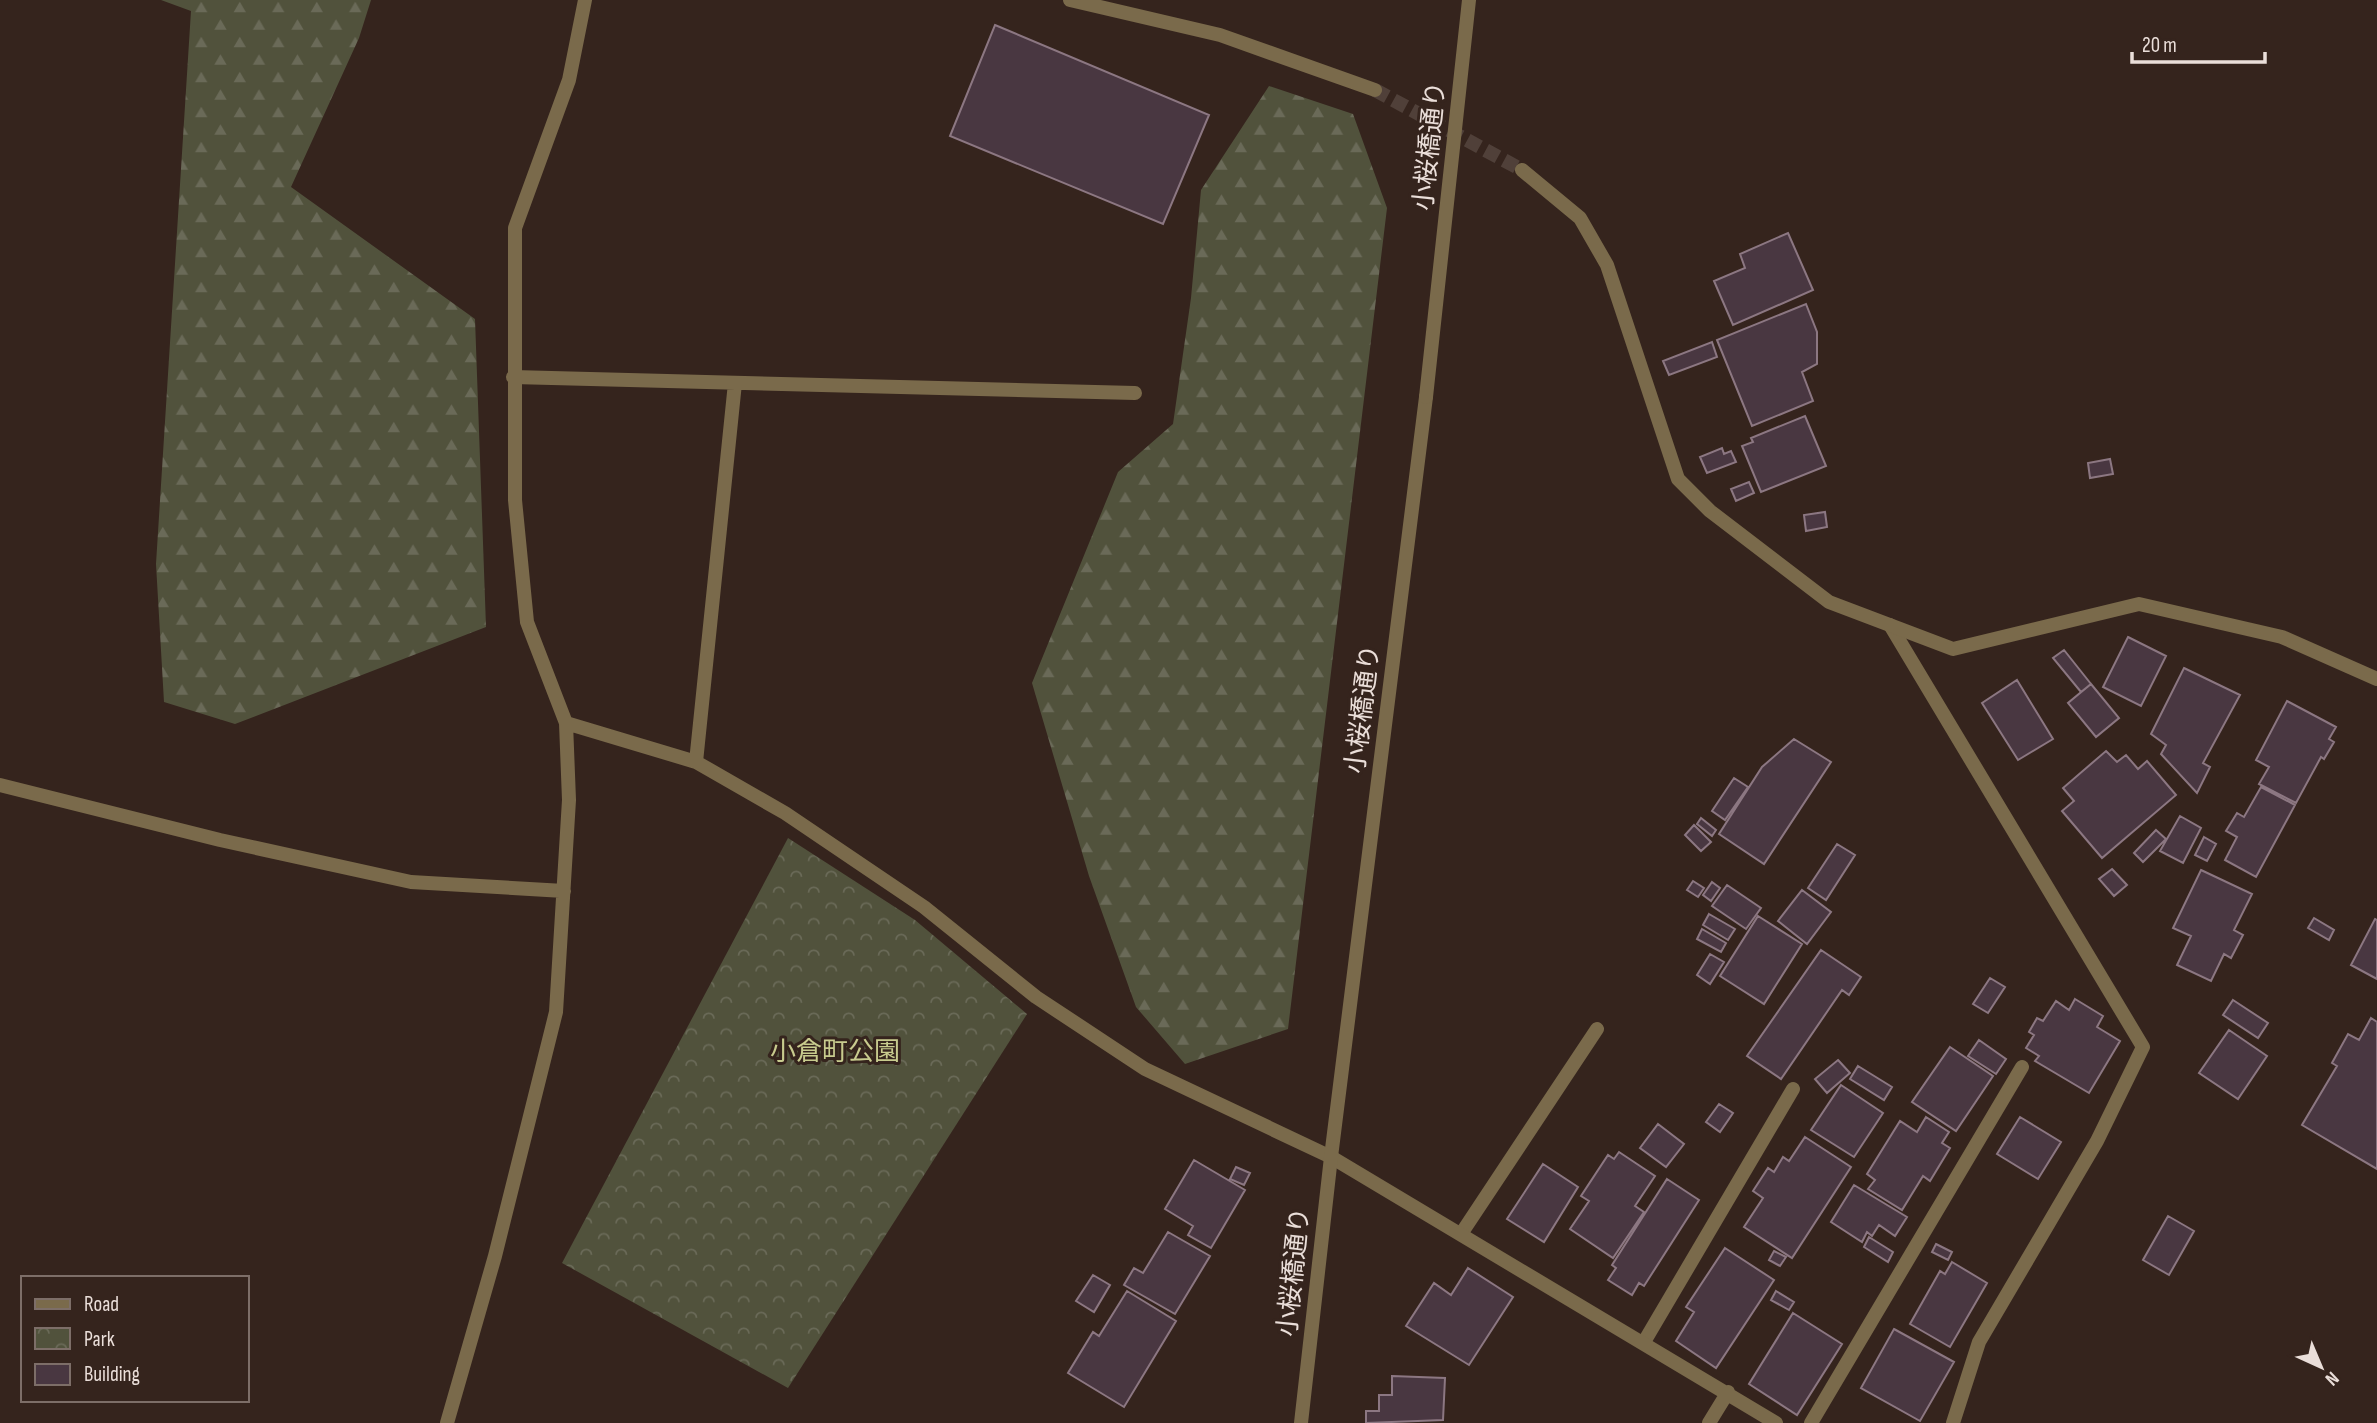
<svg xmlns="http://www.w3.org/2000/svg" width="2377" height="1423" font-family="'Sofia Sans Condensed','Noto Sans JP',sans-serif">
<defs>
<pattern id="forest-firs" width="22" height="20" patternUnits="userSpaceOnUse" patternTransform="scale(1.75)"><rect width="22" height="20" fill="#51523c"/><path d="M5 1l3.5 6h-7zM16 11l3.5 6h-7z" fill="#6a6a58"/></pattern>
<pattern id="park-crowns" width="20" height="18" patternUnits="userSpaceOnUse" patternTransform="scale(1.75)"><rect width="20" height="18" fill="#51523c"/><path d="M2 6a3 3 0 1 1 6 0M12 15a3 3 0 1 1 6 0" fill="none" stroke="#6a6a58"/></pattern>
</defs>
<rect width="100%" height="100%" fill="#35241d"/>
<path fill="url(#forest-firs)" d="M161,0H371L359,38L291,187L475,319L486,627L235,724L164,702L156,564L191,11Z
M1269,86L1353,114L1387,208L1288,1029L1185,1064L1136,1007L1089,876L1032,683L1118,472L1173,424L1191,298L1201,190Z"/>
<path fill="url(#park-crowns)" d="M788,838L915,920L1027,1014L788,1388L562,1263Z"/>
<path fill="#493741" stroke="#8c7782" stroke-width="2" d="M995,25L1209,115L1163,224L950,136Z
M1788,233L1813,290L1733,325L1714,281L1745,268L1740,254Z
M1806,304L1817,332V364L1802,372L1813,401L1752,426L1717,340Z
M1712,342L1717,357L1669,375L1663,361Z
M1805,416L1826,466L1761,492L1742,446L1753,442L1751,438Z
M1722,448L1724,454L1731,451L1736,462L1707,473L1700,457Z
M2110,459L2113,474L2090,478L2088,463Z
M1749,482L1754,493L1736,501L1731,489Z
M1825,512L1827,527L1806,531L1804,515Z
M2128,637L2166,656L2141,706L2103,687Z
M2064,650L2091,684L2081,692L2053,658Z
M2184,668L2240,695L2203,763L2210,767L2197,793L2161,754L2166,745L2151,734Z
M2017,680L2053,739L2018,760L1982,703Z
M2091,684L2119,718L2096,737L2068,703Z
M2287,701L2336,727L2329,739L2334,742L2324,759L2321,757L2296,803L2259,784L2269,767L2256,760Z
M1794,739L1831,762L1764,864L1719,834L1762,767Z
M2106,751L2117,762L2126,755L2138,769L2147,761L2176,795L2102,858L2062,811L2074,801L2063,788Z
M1734,778L1748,787L1725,820L1712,811Z
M2261,787L2295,805L2256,877L2225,860L2237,837L2226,831L2237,813L2244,817Z
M2180,816L2201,828L2183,863L2160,851Z
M1701,818L1716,830L1712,836L1697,824Z
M1694,825L1711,842L1701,851L1685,835Z
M2156,830L2166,839L2143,862L2134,853Z
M2204,837L2216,844L2207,861L2195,855Z
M1837,844L1855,855L1826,900L1808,888Z
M2112,869L2127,885L2114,896L2099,879Z
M2201,870L2252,894L2234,930L2243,935L2231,958L2224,954L2211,981L2177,965L2191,936L2173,928Z
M1693,881L1704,888L1698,897L1687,890Z
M1712,882L1720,888L1711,901L1703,895Z
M1727,885L1761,908L1746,929L1712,906Z
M1802,890L1831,912L1807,944L1778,921Z
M1709,914L1735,929L1728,940L1703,925Z
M1758,916L1802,944L1764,1004L1720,976Z
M2314,918L2334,930L2329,940L2308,928Z
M2375,919L2377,920V979L2351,965Z
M1702,929L1726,943L1721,952L1697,939Z
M1821,950L1861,977L1849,995L1842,990L1781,1079L1747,1056Z
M1710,954L1724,962L1710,984L1697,975Z
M1990,978L2005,987L1988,1013L1973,1004Z
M2075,999L2103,1016L2097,1027L2120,1041L2089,1093L2035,1061L2039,1056L2026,1048L2034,1035L2029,1032L2037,1018L2043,1021L2056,1001L2069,1010Z
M2233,1000L2268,1023L2258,1038L2223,1015Z
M2371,1018L2377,1022V1169L2302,1125L2337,1066L2332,1063L2348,1034L2359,1040Z
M2229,1030L2267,1056L2238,1099L2199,1073Z
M1979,1040L2006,1059L1996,1074L1968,1056Z
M1950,1047L1993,1076L1956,1131L1912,1102Z
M1838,1060L1850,1073L1827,1093L1815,1079Z
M1858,1066L1892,1087L1884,1100L1850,1079Z
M1841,1085L1883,1113L1854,1157L1811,1130Z
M1719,1104L1733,1113L1720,1132L1706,1122Z
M1926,1117L1949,1132L1942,1143L1950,1148L1930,1181L1923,1176L1902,1210L1868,1189L1875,1180L1867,1174L1900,1121L1917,1132Z
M2020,1117L2061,1142L2038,1179L1997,1154Z
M1658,1124L1684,1144L1666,1167L1640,1148Z
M1805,1137L1851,1167L1792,1258L1744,1227L1763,1198L1753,1191L1768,1168L1774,1172L1783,1157L1789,1161Z
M1619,1152L1655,1176L1635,1206L1644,1212L1613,1258L1570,1229L1589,1201L1581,1196L1608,1155L1614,1159Z
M1194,1160L1245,1190L1211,1248L1188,1235L1193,1226L1165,1209Z
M1543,1164L1578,1187L1544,1242L1507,1219Z
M1236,1167L1250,1173L1244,1185L1230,1179Z
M1667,1179L1699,1200L1644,1286L1639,1283L1632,1295L1608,1280L1616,1268L1612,1265Z
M1854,1185L1907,1217L1895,1236L1879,1225L1872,1236L1867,1232L1862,1242L1831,1222Z
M2168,1216L2194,1231L2169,1275L2143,1260Z
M1168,1232L1210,1256L1175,1314L1124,1285L1134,1268L1143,1273Z
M1869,1237L1893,1252L1888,1262L1864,1247Z
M1936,1244L1952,1252L1948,1260L1932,1252Z
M1725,1248L1774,1280L1716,1368L1676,1341L1694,1312L1686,1307Z
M1774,1251L1786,1257L1780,1266L1769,1260Z
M1952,1262L1987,1283L1950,1347L1910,1324L1940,1271L1945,1274Z
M1468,1268L1513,1297L1469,1365L1406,1326L1434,1283L1451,1295Z
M1093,1275L1110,1285L1094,1312L1076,1301Z
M1127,1291L1176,1321L1124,1407L1068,1373L1093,1332L1099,1336Z
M1776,1291L1794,1302L1789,1310L1771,1300Z
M1793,1313L1842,1344L1797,1415L1749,1384Z
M1894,1329L1954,1362L1920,1421L1861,1388Z
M1392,1376L1445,1378L1443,1420L1366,1423V1411H1379V1395H1392Z"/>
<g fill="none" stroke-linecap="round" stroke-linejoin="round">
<path stroke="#504039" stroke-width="14" stroke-dasharray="14 7" stroke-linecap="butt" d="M1375,90L1522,170"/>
<path stroke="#7a6a4b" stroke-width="14" d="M1890,625L2143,1047L2097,1141L1979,1342L1953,1423
M1461,1234L1597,1029
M1644,1342L1793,1089
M1811,1423L2022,1067"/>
<path stroke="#7a6a4b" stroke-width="14" d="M1070,0L1220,35L1375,90
M1522,170L1580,218L1607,265L1678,479L1710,511L1829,602L1953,649L2139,604L2282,637L2377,679
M513,377L1135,393
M566,723L696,762L785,813L924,907L1036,997L1145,1069L1331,1157L1776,1423
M696,762L735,383
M0,785L220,840L411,882L564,891
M447,1423L495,1256L556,1012L569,800L566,723L527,622L515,500V228L569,80L585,0
M1709,1423L1728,1392"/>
<path stroke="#7a6a4b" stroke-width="14" d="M1301,1423L1331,1157L1426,397"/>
<path stroke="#7a6a4b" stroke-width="14" d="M1426,397L1469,0"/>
</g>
<g text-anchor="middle" stroke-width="6" stroke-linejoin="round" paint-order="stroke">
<g font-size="26" fill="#eaded9" stroke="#35241d">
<text transform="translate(1429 146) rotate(-84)" y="9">小桜橋通り</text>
<text transform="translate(1362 709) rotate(-83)" y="9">小桜橋通り</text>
<text transform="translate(1293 1272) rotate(-84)" y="9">小桜橋通り</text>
</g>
<g font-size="26" fill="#c8cb8e" stroke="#35241d">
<text x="835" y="1060">小倉町公園</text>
</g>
</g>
<rect x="21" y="1276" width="228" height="126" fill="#35241d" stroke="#7d6e68" stroke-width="2"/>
<rect x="35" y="1299" width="35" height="10" fill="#7a6a4b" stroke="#7d6e68" stroke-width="2"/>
<text x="84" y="1311" font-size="21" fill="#eaded9">Road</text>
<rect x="35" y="1328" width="35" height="21" fill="url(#park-crowns)" stroke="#7d6e68" stroke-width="2"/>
<text x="84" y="1346" font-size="21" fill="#eaded9">Park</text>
<rect x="35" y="1364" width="35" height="21" fill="#493741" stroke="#7d6e68" stroke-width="2"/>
<text x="84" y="1381" font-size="21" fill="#eaded9">Building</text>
<g transform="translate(2321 1367) rotate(136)" stroke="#35241d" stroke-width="5" paint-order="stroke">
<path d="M0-5L12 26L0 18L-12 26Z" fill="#eaded9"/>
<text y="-10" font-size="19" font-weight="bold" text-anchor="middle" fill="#eaded9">N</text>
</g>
<path d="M2132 52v10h133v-10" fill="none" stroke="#eaded9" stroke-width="3.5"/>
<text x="2142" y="52" font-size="21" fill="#eaded9" stroke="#35241d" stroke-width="5" paint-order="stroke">20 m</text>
</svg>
